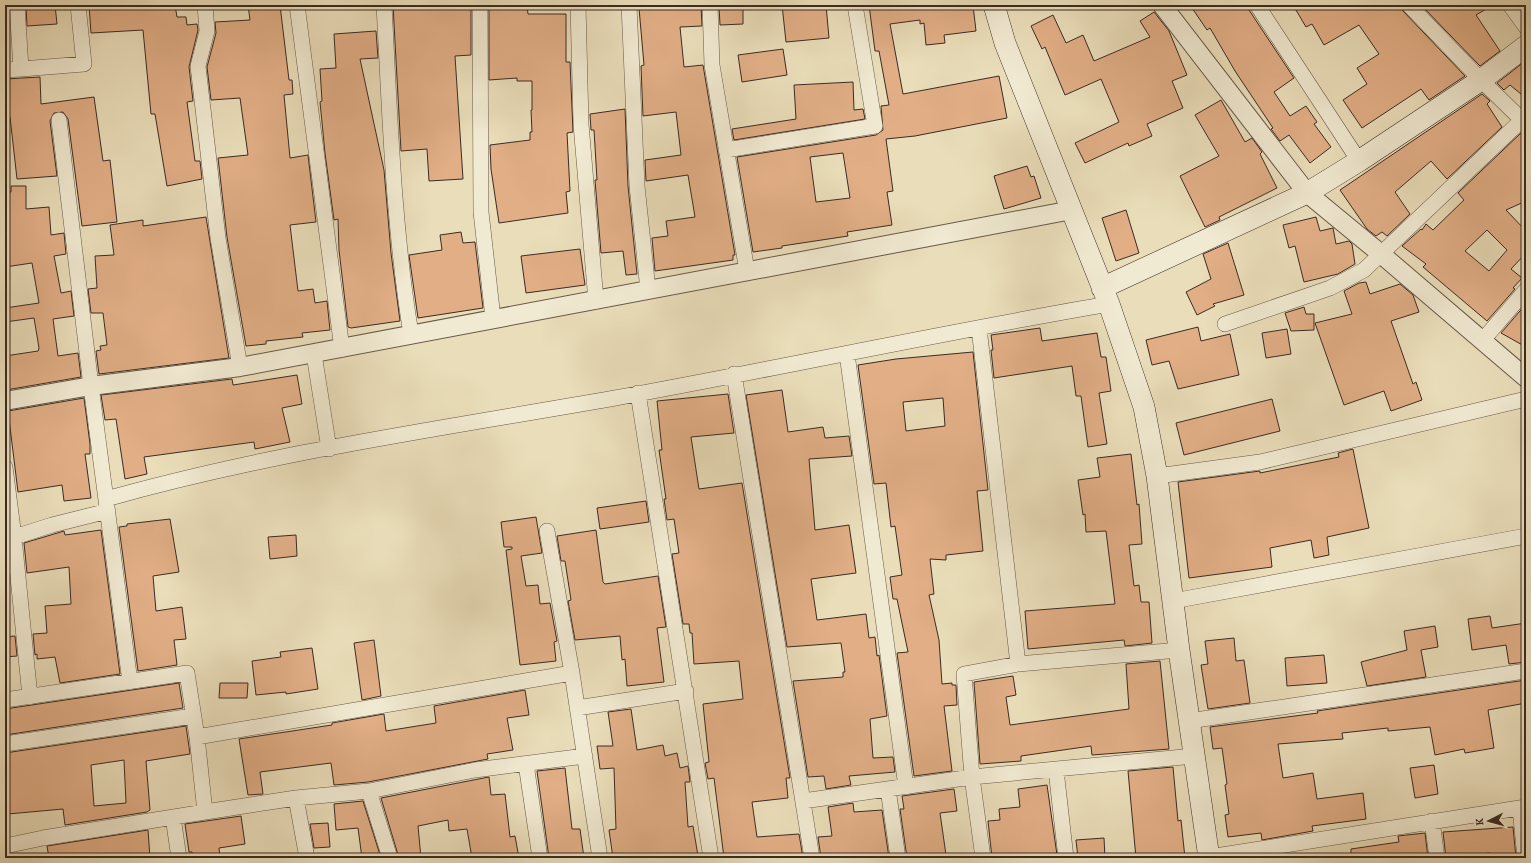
<svg xmlns="http://www.w3.org/2000/svg" width="1531" height="863" font-family="Alegreya,serif">
<rect width="100%" height="100%" fill="#eadeba"/>
<filter id="stains"><feTurbulence type="fractalNoise" baseFrequency=".005" numOctaves="4"/><feColorMatrix values="0 0 0 0 .2 0 0 0 0 .09 0 0 0 0 .02 0 0 0 .5 -.17"/></filter>
<radialGradient id="worn" r=".72"><stop offset=".6" stop-color="#630" stop-opacity="0"/><stop offset="1" stop-color="#630" stop-opacity=".3"/></radialGradient>
<path fill="#e1ae86" stroke="#3b2b23" fill-rule="evenodd" d="M26,5H55L57,24L27,26Z
M89,5H175L177,17H186L187,25L197,24L198,30L189,67L193,101L187,102L195,161H200L202,179L167,186L155,114H151L143,30L91,33Z
M248,5H280L289,80H292L293,94L284,95L290,158L308,155L316,222L290,225L298,291L313,289L315,303L327,301L330,330L302,333L303,337L266,341V344L246,346L227,237L218,158L248,155L240,98L211,100L207,67L216,33L215,22L250,20Z
M393,5H471V55L455,56L463,179L429,181L427,149L401,151Z
M489,5H527L528,14H566V62H570L573,132L567,133L570,191L566,192L568,213L499,223L491,169L490,145L530,140V132H532L531,110H532V81H517V78L489,80Z
M670,5H701L702,26L680,27L684,67L703,65L735,255H733V260L655,271L652,238L668,236L666,221L695,217L688,175L646,181L645,160L681,155L676,112L643,116L641,66L644,65L639,8Z
M743,5V24L720,25L719,6Z
M782,5H826L829,38L786,42Z
M869,5H973L976,31L944,35L945,43L926,45L924,23L920,24V20L890,24L903,94L999,76L1007,118L915,136L886,139L893,191L887,192L892,225L847,232L848,236L782,246V248L753,252L737,157L876,135L883,130L881,106L889,105L879,51H875ZM843,153L850,198L816,202L810,157Z
M1190,5H1248L1249,10L1294,78L1274,92L1290,116L1306,106L1317,122L1314,124L1331,147L1310,163L1289,135L1280,141L1271,129L1273,128L1235,71L1210,28L1207,30Z
M1293,5H1400L1403,11L1465,76L1429,100L1421,89L1362,128L1343,100L1367,84L1357,68L1379,54L1359,25L1324,45L1312,24L1306,27Z
M1421,5H1493L1476,15L1500,51L1480,66Z
M5,6H8L9,28H5Z
M1154,12L1169,31L1187,75L1172,81L1183,108L1147,124L1152,136L1129,146L1128,143L1085,163L1075,143L1119,122L1101,79L1065,95L1045,47L1042,49L1031,26L1053,15L1066,43L1083,35L1094,61L1150,37L1140,21Z
M376,31L378,58L360,59L384,170L391,253L400,321L351,328L348,327L339,250L338,219L334,220L325,153L320,102L322,101L320,69L336,68L334,34Z
M783,49L787,75L742,82L738,55Z
M1524,62L1526,66V98L1510,85L1504,90L1497,83Z
M40,77L41,104L94,97L103,161L110,160L117,222L82,226L68,119L63,112L54,113L50,121L57,176L17,179L10,117L5,118V79Z
M853,82L854,110L863,109L865,119L734,140L732,129L796,119L794,85Z
M1482,94L1490,101L1487,104L1502,127L1447,179L1431,161L1395,192L1410,214L1387,236L1382,232L1376,236L1367,229L1340,190Z
M1221,100L1245,142L1252,138L1262,152L1260,154L1277,188L1219,217L1220,220L1205,227L1180,176L1219,156L1195,115Z
M625,109L628,186L637,274L626,275L623,251L601,253L595,180H597L594,130H591L590,114Z
M1522,132L1526,133V201L1506,210L1526,231V253L1511,269L1522,278L1513,288L1515,289L1487,321L1423,267L1426,264L1402,246L1421,229L1422,230L1426,224L1433,230L1464,200L1458,193ZM1487,230L1507,250L1489,271L1465,251Z
M1027,166L1031,177L1034,176L1041,198L1004,209L994,176Z
M11,186H26V209L49,207L51,235L64,233L66,254L54,256L61,293L71,291L74,316L53,319L58,356L78,353L81,377L6,390L5,356L38,351L39,348L34,318L5,322V308L39,303L32,263L5,267V193L11,192Z
M1126,210L1139,253L1116,261L1102,218Z
M206,217L229,358L99,374L96,351L101,350L100,346L107,345L103,313H91L88,289L97,288L95,256L114,255L110,225L143,220V226Z
M1316,217L1320,231L1333,228L1336,244L1349,241L1352,244L1355,264L1338,274L1304,282L1295,246L1289,248L1283,225Z
M461,232L463,243L475,242L483,308L418,318L409,255L442,250L440,235Z
M1228,243L1244,295L1213,304L1215,306L1197,315L1186,292L1211,279L1203,254Z
M580,249L585,285L526,293L521,256Z
M1366,282L1370,294L1400,284L1413,295L1419,312L1391,321L1413,384L1416,382L1422,400L1391,411L1384,391L1344,405L1315,323L1352,314L1344,291L1359,283Z
M1526,304V347L1501,333Z
M1304,307L1306,314H1314V330L1291,331L1285,313Z
M1198,327L1201,341L1230,334L1239,375L1178,389L1169,361L1152,365L1146,340Z
M1040,328L1042,341L1097,333L1101,357H1106L1111,391L1099,393L1107,444L1088,447L1081,396H1076L1072,366L994,378L991,350H993L991,335Z
M1287,329L1291,354L1266,358L1262,333Z
M973,352L988,490L977,491L983,551L946,555V560L930,559L934,594L929,595L939,640L942,684L952,683V685H956L957,705L944,706L952,771L914,776L897,653L908,652L897,599H893L890,577L902,575L895,526L891,527L886,483L874,484L858,365L896,359ZM943,398L945,426L906,431L903,402Z
M297,375L302,404L282,408L290,442L255,449L254,442L144,457L147,474L125,479L116,419L105,420L101,395L232,379L233,385Z
M782,390L788,432L823,427L825,438L849,436L852,456L809,459L815,530L849,525L856,573L811,579L817,620L866,614L869,638L875,637L877,656L879,655L887,716L870,719L873,758L893,757L895,772L849,776L851,785L826,789L824,776L808,777L793,681L843,677V672H845L841,643L787,647L746,395Z
M728,394L734,433L691,437L699,489L742,483L790,778H786L788,798L752,802L757,837L799,834L803,858H724L714,778L708,779L705,763L709,762L703,704L743,699L739,661L694,664L692,633H690L689,624H683L672,554L679,553L674,519L667,520L664,499H666L659,450H662L657,401Z
M84,398L90,444V454H85L91,498L64,501L62,485L18,492L8,411Z
M1272,399L1280,431L1184,455L1176,423Z
M1353,449L1369,528L1327,537L1329,555L1314,558L1311,540L1270,548L1272,567L1189,578L1178,482L1260,471V473L1339,457L1338,453Z
M1131,454L1137,505L1139,504L1142,544L1129,545L1134,586L1139,585L1141,602H1149L1152,643L1125,646L1124,640L1028,649L1025,611L1115,604L1106,531L1086,532L1085,514L1083,515L1078,480L1100,477L1097,458Z
M646,501L649,522L600,529L597,508Z
M536,517L542,553L521,556L526,586L538,585L540,604L550,603L557,641L554,642L556,661L520,665L506,550L512,549V547H504L501,522Z
M170,519L179,572L153,576L156,611L182,607L186,639L174,640L177,665L138,671L119,527L127,526V524Z
M101,530L120,674L60,683L55,657L37,659V654L35,655L33,634L47,633L45,606L71,604L69,567L27,573L24,543L64,531L65,535Z
M596,530L603,582L605,584L658,576L666,627L657,628L664,682L627,686L625,659L622,660L620,636L575,640L568,601L571,600L565,561H561L557,536Z
M296,535L297,556L270,559L268,537Z
M5,559H7L9,575L5,576Z
M1490,616L1492,628L1526,623V662L1509,664L1506,645L1472,650L1468,619Z
M1435,626L1438,647L1421,650L1426,677L1367,686L1361,662L1407,650L1404,631Z
M15,636L17,656L5,657V637Z
M1234,638L1236,661L1244,660L1250,703L1208,709L1201,665L1208,664L1205,641Z
M374,640L381,696L362,700L354,643Z
M312,648L318,689L286,694V692L256,695L252,661L281,657L280,652Z
M1324,655L1327,683L1287,686L1285,658Z
M1160,661L1169,749L1092,755L1091,746L1021,756V761L980,764L974,682L1013,676L1016,695L1006,697L1010,725L1129,709L1126,664Z
M1526,680V703L1488,710L1494,748L1465,753L1464,749L1435,755L1430,727L1388,731V728L1342,733L1343,739L1278,744L1283,778L1313,773L1317,799L1363,793L1366,819L1312,826L1313,831L1262,840L1261,833L1228,837L1225,815L1229,814L1225,785L1227,784L1222,748L1213,749L1210,727L1318,713L1317,711Z
M179,683L183,708L5,735V709Z
M220,683H248L247,698H219Z
M525,690L529,715L507,718L513,750L487,754L488,759L368,782L334,785L331,763L260,772L263,794L248,795L239,739L332,725V723L384,714L386,731L436,723L434,706Z
M631,709L637,750L663,745L665,756L677,753L680,768L688,766L690,782H685L688,827L693,826L698,856L683,858H613L609,830L616,829L614,768L600,769L597,746H613L608,712Z
M186,726L190,754L146,761L150,810L147,812L65,825L63,809L8,814V810H5V753ZM124,760L126,803L94,806L91,765Z
M1434,765L1438,794L1415,798L1410,768Z
M1173,767L1178,821L1181,820L1185,858H1136L1128,771Z
M565,768L572,829H580L584,858H549L537,771Z
M489,777L491,795L505,794L510,837L515,836L519,858H472L467,829L449,831L448,820L418,826L421,858H399L381,798Z
M1047,785L1057,855L1033,858H992L988,821L1000,820L999,809L1020,807L1018,789Z
M954,789L957,811L940,813L946,855L930,858H907L900,809H904L902,796Z
M363,801L381,858H362L358,828L336,830L334,804Z
M853,803L854,812L882,810L889,858H821L818,837L832,836L828,807Z
M241,816L245,844L219,848L220,858H193L192,852H189L185,824Z
M328,823L330,847L314,848L310,824Z
M1513,827L1516,858H1491L1490,853L1446,858L1443,832Z
M148,830L150,858H49L47,846Z
M1425,833L1428,858H1351V849L1399,842L1398,836Z
M1104,838L1105,858H1078L1076,840Z
M1283,854V858H1264V857Z"/>
<g fill="none" stroke-linecap="round" stroke-linejoin="round">
<defs>
<path id="minor" d="M205,5L207,31L198,66L218,238L240,367
M297,5L342,349
M384,5C390,115 393,225 411,334
M480,5L481,212L493,318
M578,5L581,124L596,301
M629,5L637,186L648,290
M710,5L712,65L747,271
M1257,5L1359,161
M1409,5L1481,80L1526,124
M1510,5L1526,27
M21,69L84,64L78,5
M5,70L21,69L17,5
M59,120L91,386L130,682
M726,150L875,126L855,5
M1225,324L1330,288L1364,270L1522,120
M979,328L1018,664
M1482,341L1526,290
M314,354L329,449
M847,354L906,787
M734,374L812,858
M638,393L711,858
M5,467L14,537L30,697
M1157,476L1260,462L1526,399
M106,499C272,452 445,428 615,398C780,368 944,332 1109,304
M547,531L572,673
M5,540L52,525L108,511
M1173,601L1526,536
M5,700L187,673L197,737L205,812
M577,708L686,691
M1189,721L1526,671
M197,737L572,673L600,858
M5,744L193,716
M526,764L540,858
M1056,770L1066,858
M888,789L898,858
M369,791L390,858
M296,798L307,858
M803,801L972,777L1194,756
M1520,808L1525,858
M173,817L179,858
M1432,821L1437,858
M5,846L43,838L205,812L296,798L369,791L475,770L585,756
M1209,857L1526,807
M983,858L972,777L964,674L1018,664L1179,650"/>
<path id="tertiary" d="M1162,5L1307,193L1381,254L1526,378
M5,401L91,386L240,367L1072,210"/>
<path id="secondary" d="M994,5L1005,43L1109,304L1144,407L1157,476L1179,650L1209,858
M1102,288L1307,193L1359,161L1481,80L1526,46"/>
</defs>
<use href="#minor" stroke="#675849" stroke-width="16"/>
<use href="#tertiary" stroke="#675849" stroke-width="20"/>
<use href="#secondary" stroke="#3b2b23" stroke-width="22"/>
<use href="#minor" stroke="#f1ead2" stroke-width="15"/>
<use href="#tertiary" stroke="#f1ead2" stroke-width="18"/>
<use href="#secondary" stroke="#f1ead2" stroke-width="21"/>
</g>
<rect width="1531" height="863" fill="none" stroke="#eadeba" stroke-width="20"/>
<rect x="6" y="6" width="1519" height="851" fill="none" stroke="#3b2b23" stroke-width="2"/>
<rect x="10" y="10" width="1511" height="843" fill="none" stroke="#3b2b23"/>
<g transform="translate(1489 821) rotate(264)" stroke="#f1ead2" stroke-width="3" paint-order="stroke">
<path d="M0-3L7 15L0 10L-7 15Z" fill="#3b2b23"/>
<text y="-6" font-size="11" font-weight="bold" text-anchor="middle" fill="#3b2b23">K</text>
</g>
<rect width="100%" height="100%" filter="url(#stains)"/>
<rect width="100%" height="100%" fill="url(#worn)"/>
</svg>
